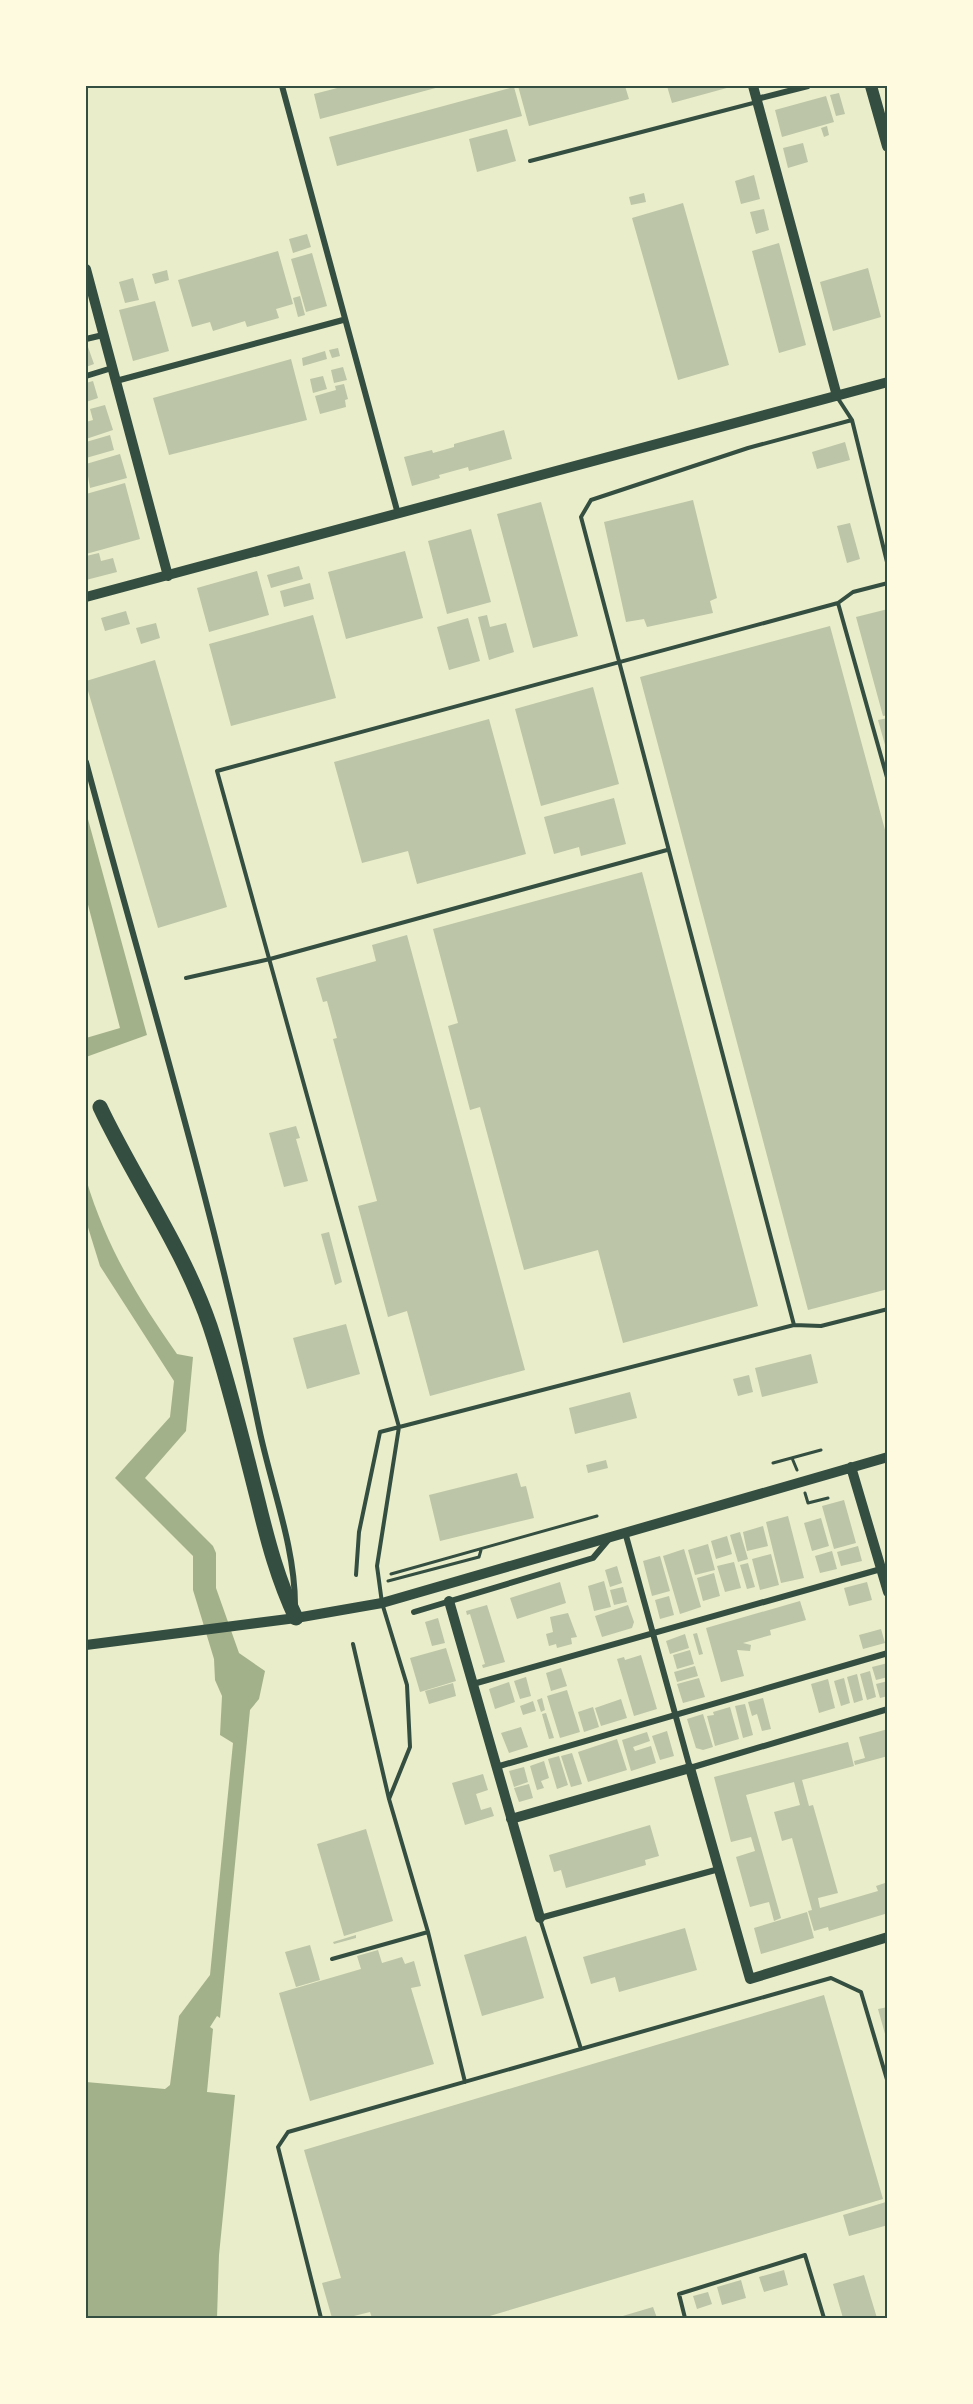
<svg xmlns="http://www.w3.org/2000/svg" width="973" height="2404" font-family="Rubik,sans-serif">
<rect width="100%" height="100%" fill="#e9edc9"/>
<path fill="#a3b18a" d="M86,812L147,1035L86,1057V1038L120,1028L86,897Z
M86,1179C106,1246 137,1297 177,1354L193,1357L186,1431L145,1478L213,1546L216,1553V1588L239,1653L265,1671L259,1699L250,1710L220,2018L217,2016L210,2027L213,2029L207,2092L235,2095L219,2255L217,2318H86V2082L165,2089L170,2085L179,2016L210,1975L233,1743L220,1735L222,1696L215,1680L214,1659L193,1590V1556L115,1478L170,1417L174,1381L100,1266L86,1221Z"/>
<path fill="#bcc5a7" d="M345,86H443L320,119L314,94Z
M518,86H625L629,99L529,126Z
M667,86H734L672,103Z
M514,87L522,116L337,166L329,137Z
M839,93L845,114L836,116L830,95Z
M826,96L834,122L782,137L775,110Z
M827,126L829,135L824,137L821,128Z
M507,129L516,161L477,172L469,139Z
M803,143L808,162L788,168L783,148Z
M754,175L760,199L741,204L735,181Z
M644,193L646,202L631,205L629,197Z
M683,203L729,365L678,380L632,218Z
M764,209L769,230L756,234L750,212Z
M307,234L311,247L293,253L289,239Z
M779,243L806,345L779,353L752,251Z
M278,251L293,304L276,309L279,318L247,327L245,321L213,331L210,322L192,327L178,280Z
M312,253L327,306L306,312L291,259Z
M868,268L881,317L833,331L820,282Z
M167,270L169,280L155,284L152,274Z
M133,278L139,300L125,303L119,282Z
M300,296L305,315L298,317L293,298Z
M155,301L169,351L133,361L119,310Z
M88,347L94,364L86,367V348Z
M338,348L340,356L332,358L329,350Z
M325,351L327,359L303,366L302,358Z
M291,359L307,420L169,455L153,398Z
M343,367L347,380L334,383L331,370Z
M323,376L327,389L313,393L310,379Z
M93,381L98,398L86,402V383Z
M344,384L348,399L345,400L346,407L320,414L315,396L336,390L335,386Z
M105,405L113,430L86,439V422L93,420L90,409Z
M504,430L512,459L469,471L468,467L439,475L440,478L412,486L404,457L432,450L433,453L454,447V444Z
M110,435L114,450L86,458V442Z
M845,442L850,460L817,469L812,452Z
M120,454L127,478L90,488L86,464Z
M125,483L140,539L86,554V494Z
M693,500L717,598L710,601L713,613L647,627L644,619L626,622L604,522Z
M541,502L578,636L533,648L497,514Z
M850,523L860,559L847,563L837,526Z
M471,529L491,602L447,614L428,541Z
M405,551L423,618L346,639L328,572Z
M99,553L101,561L113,558L117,572L86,580V556Z
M299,566L303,579L271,588L267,575Z
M257,571L269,615L209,632L197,588Z
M310,583L314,599L284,607L280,591Z
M888,609V715L883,716L856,617Z
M126,611L130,624L105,631L101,618Z
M313,615L336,698L231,726L209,644Z
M487,615L490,627L506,623L514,652L489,660L478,617Z
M468,618L480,661L449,670L437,627Z
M156,623L160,638L141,644L136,628Z
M830,626L888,841V1289L808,1310L640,677Z
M155,660L227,907L158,928L86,684V681Z
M593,687L619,784L541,806L515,709Z
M888,718V752H887L878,720Z
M489,719L526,854L417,884L408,851L362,863L334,762Z
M614,798L626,844L581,856L579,847L554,854L544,817Z
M642,872L758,1306L623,1343L598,1250L524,1270L480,1107L470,1110L448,1026L458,1023L433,929Z
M407,935L525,1370L430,1396L407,1311L388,1317L358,1206L377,1201L333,1039L337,1038L327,1001L323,1002L316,978L376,961L372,945Z
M296,1126L300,1138L296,1139L308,1181L284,1187L269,1133Z
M329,1232L342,1282L335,1285L321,1234Z
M346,1324L360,1374L307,1389L293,1338Z
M811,1354L818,1383L762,1397L755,1368Z
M749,1375L753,1392L738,1396L733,1379Z
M630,1392L637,1418L575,1434L569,1408Z
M606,1460L608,1468L588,1473L586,1465Z
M517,1473L521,1487L526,1486L534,1518L440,1541L429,1495Z
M844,1500L856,1543L834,1549L822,1506Z
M788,1516L804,1578L781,1583L766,1522Z
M821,1518L829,1546L812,1551L804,1523Z
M763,1526L768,1546L747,1551L743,1532Z
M740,1532L748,1559L738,1562L730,1535Z
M727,1536L732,1554L716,1559L711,1541Z
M708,1544L715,1570L695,1575L688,1550Z
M858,1546L862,1561L841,1566L837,1552Z
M684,1549L701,1607L680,1614L663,1556Z
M832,1551L837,1569L820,1573L815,1556Z
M771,1554L779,1585L760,1590L752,1559Z
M660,1556L670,1591L652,1596L643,1561Z
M734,1562L741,1588L725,1592L717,1566Z
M748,1563L755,1587L747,1589L740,1565Z
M617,1566L622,1583L610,1587L605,1570Z
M714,1573L720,1596L703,1601L697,1578Z
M604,1581L611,1607L594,1611L588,1586Z
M560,1582L566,1603L517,1619L510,1598Z
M867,1582L872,1600L849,1606L844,1588Z
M623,1587L627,1602L614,1605L610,1590Z
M669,1596L674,1615L660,1619L655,1600Z
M800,1601L806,1620L770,1630L771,1635L743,1643L751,1645L750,1651L737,1650L744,1676L721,1682L706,1628Z
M487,1605L505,1662L483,1668L482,1665L485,1664L470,1614L467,1615L466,1611Z
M628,1605L634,1622L632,1628L602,1637L595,1616Z
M568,1613L577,1637L571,1638L572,1644L557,1648L556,1644L549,1646L546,1634L553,1632L550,1617Z
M438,1618L445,1643L432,1646L425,1622Z
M881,1629L885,1643L863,1649L859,1635Z
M697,1633L703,1654L699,1655L693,1634Z
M685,1634L689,1648L670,1654L666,1641Z
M446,1648L456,1681L420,1692L410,1658Z
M690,1650L694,1664L677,1669L673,1655Z
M641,1655L657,1709L634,1716L617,1659L624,1657L625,1660Z
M888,1663V1677L876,1680L872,1667Z
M695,1666L698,1676L677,1682L674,1672Z
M561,1668L567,1686L551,1691L546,1673Z
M870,1671L876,1697L867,1700L860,1674Z
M857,1674L863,1700L854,1703L847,1677Z
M526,1677L531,1696L520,1699L514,1681Z
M699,1678L705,1697L683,1703L677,1684Z
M844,1678L850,1703L841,1706L834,1681Z
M828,1679L835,1708L819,1713L811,1684Z
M888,1681V1696L880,1698L876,1684Z
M509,1682L515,1702L495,1709L489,1689Z
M453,1683L456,1696L429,1704L425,1691Z
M567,1690L580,1732L560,1738L547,1696Z
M542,1698L545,1710L541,1712L537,1700Z
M763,1698L771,1729L762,1731L757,1714L752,1716L748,1702Z
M621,1699L627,1718L601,1726L595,1708Z
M533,1701L536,1711L523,1715L520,1706Z
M745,1704L753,1735L743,1738L735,1706Z
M593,1707L599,1727L584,1732L578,1712Z
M730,1707L739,1739L715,1746L707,1716L714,1715L713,1712Z
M546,1713L554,1738L549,1739L542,1714Z
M703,1714L713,1747L703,1750L696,1748L687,1719Z
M521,1727L528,1747L509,1753L501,1733Z
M888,1729V1756L855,1765L854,1761L865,1758L859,1737Z
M667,1731L674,1756L660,1760L652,1736Z
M647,1732L650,1741L633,1747L635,1751L651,1746L656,1763L631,1771L622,1740Z
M617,1739L627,1770L588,1782L578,1752Z
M848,1742L854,1766L802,1780L809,1806L813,1805L838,1893L818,1898L820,1908L878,1891L876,1886L885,1883L888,1913L829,1931L828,1927L814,1931L808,1911L812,1910L792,1838L782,1841L774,1812L800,1805L794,1782L746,1795L781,1918L774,1921L769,1902L750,1907L736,1857L755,1851L751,1837L731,1842L714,1777Z
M572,1753L582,1784L571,1787L561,1756Z
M559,1756L568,1785L557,1789L548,1759Z
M544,1761L549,1778L541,1781L544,1788L537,1790L530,1766Z
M524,1767L528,1782L514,1787L509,1771Z
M483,1774L488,1790L476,1794L481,1810L491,1807L494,1816L465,1825L452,1783Z
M529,1784L533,1798L519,1802L514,1788Z
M650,1825L659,1856L645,1860L646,1865L566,1888L561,1870L554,1872L549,1855Z
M366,1829L393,1921L344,1936L317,1844Z
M807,1912L814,1938L761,1954L754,1928Z
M685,1928L697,1970L619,1992L615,1977L591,1984L583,1957Z
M356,1935V1938L334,1944L333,1942Z
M526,1936L544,1998L482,2016L464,1955Z
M310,1945L320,1980L296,1987L285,1952Z
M378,1950L382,1963L402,1957L405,1964L414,1961L421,1986L411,1988L434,2064L310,2101L279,1993L361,1969L357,1956Z
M824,1995L883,2199L483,2318H372L370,2312L346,2318H332L322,2283L341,2278L304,2150Z
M888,2007V2041H887L878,2009Z
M886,2202L888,2225L849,2236L843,2215Z
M784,2270L788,2285L764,2292L759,2277Z
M864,2275L877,2318H843L833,2284Z
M741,2280L746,2298L722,2305L717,2287Z
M708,2292L712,2304L697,2309L693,2296Z
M653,2307L657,2318H616Z"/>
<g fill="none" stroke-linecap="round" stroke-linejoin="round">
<path stroke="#344e41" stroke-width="3" d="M792,1458L797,1470
M773,1463L821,1450
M805,1493L808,1503L828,1498
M391,1574L597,1516
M388,1581L479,1557L481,1550"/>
<path stroke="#344e41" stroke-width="4" d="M530,161L757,102
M837,397L852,420L888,566
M838,603L888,781
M186,978L270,959L667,850
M794,1325L581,517L591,500L748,448L852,420
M356,1575L359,1532L380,1432L794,1325L821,1326L888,1309
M353,1644L389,1799L428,1932L465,2082
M389,1799L410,1747L407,1685L382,1603L377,1566L399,1427L217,771L838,603L853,592L888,583
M540,1919L581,2049
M332,1959L428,1932
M321,2318L278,2147L288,2132L831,1978L861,1992L888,2083
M685,2318L679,2294L805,2255L824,2318"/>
<path stroke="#344e41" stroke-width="6" d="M282,86L398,514
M757,99L808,86
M86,339L103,335
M86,376L112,368
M116,381L343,320
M86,762C145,983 213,1204 259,1428C271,1486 295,1546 295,1605
M625,1532L690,1768L888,1709
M414,1612L593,1558L609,1539
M473,1684L881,1569
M496,1767L888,1653
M540,1918L719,1869"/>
<path stroke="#344e41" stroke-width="10" d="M753,86L837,396
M86,269L168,576
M86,597L888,382
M851,1467L888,1592
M449,1601L540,1918
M86,1645L296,1618L382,1603L888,1457
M511,1819L690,1768L750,1979L888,1937"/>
<path stroke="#344e41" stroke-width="12" d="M871,86L888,146"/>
<path stroke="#344e41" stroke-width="15" d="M100,1107C135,1181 183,1247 210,1326C229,1383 243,1442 258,1501C268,1542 278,1580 296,1618"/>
</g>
<rect width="973" height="2404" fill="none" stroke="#fefae0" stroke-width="174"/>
<rect x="87" y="87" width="799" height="2230" fill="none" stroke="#344e41" stroke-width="2"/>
</svg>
